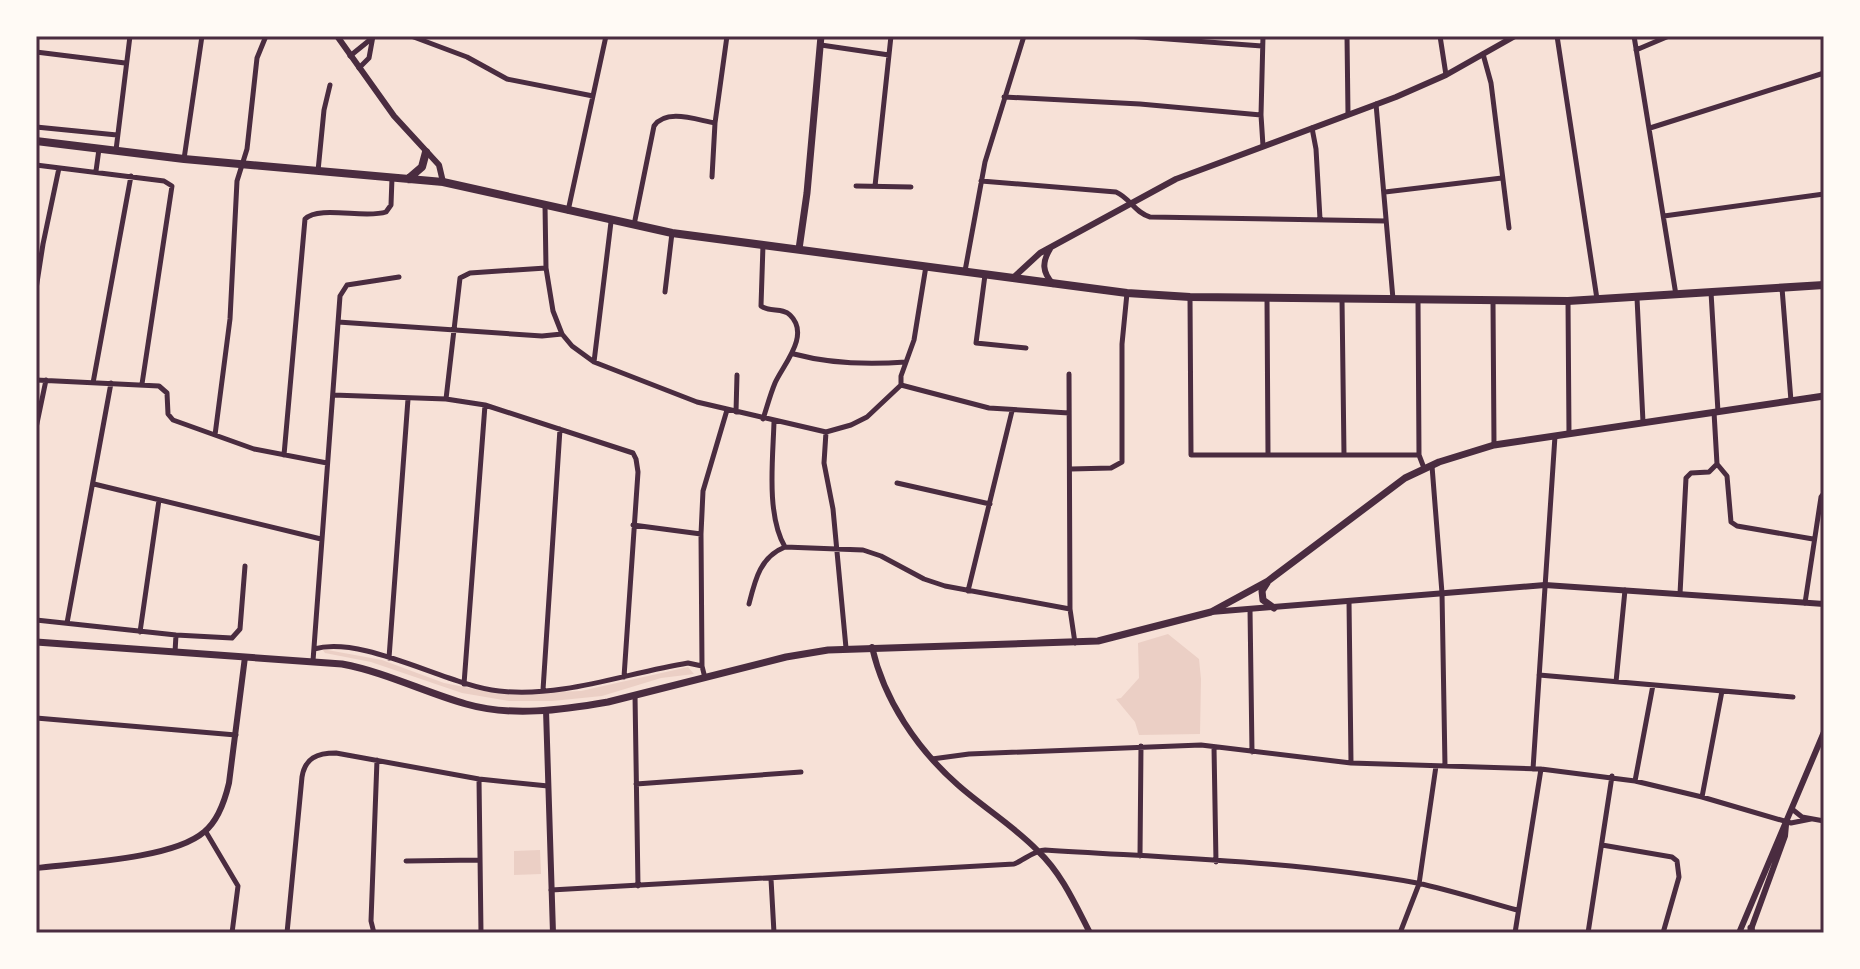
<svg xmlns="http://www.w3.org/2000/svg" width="1860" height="969" font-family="'Alegreya Sans',sans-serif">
<rect width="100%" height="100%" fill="#f7e1d7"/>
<path fill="#ebcfc5" d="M1168,634L1199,659L1201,679L1200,734L1139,735L1135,722L1116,699L1121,698L1139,678L1138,643Z
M322,649L382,660L444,683L500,694L581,691L688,667L694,674L661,678L602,696L552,701H509L462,693L371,662L325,653Z
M540,850L541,874L514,875V851Z"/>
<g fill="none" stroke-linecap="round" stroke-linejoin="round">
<path stroke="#4a2c40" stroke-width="5" d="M411,36L467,57L507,79L593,96
M1127,36L1262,46
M1263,36L1261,115L1263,146
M1347,36L1348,114
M1440,36L1446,75
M1557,36L1597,299
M1634,36L1676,295
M821,45L889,55
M1636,50L1669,36
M36,52L125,63
M1483,54L1491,83L1509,228
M350,56L371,39
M359,68L369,58L373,36
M1004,97L1140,104L1261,115
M1376,104L1393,299
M36,127L117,135
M1312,128L1316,149L1320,219
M1650,128L1824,73
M116,150L130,36
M184,159L202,36
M36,165L164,181L172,186L142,384
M96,171L99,149
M318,171L324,110L330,85
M712,177L715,123L727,36
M981,181L1116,192C1130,198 1135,213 1150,217L1386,221
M856,186L911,187
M875,186L891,36
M1385,192L1502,178
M545,205L546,268L553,311L562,334L572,346L594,362L697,402L826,432L851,425L867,417L901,385V376L914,340L926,266
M568,211L606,36
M1664,216L1824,194
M634,225L654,126C666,108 697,120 715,123
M965,271L985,162L1024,36
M985,275L976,343L1026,348
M1782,288L1791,401
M36,289L43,244L59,168
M665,292L672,233
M1711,292L1718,412
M1190,297L1191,455H1419
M1637,298L1643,422
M1267,299L1268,455
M1342,299L1344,455
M1418,301L1419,455L1424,468
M1568,301L1569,434
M1493,302L1494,445
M338,322L542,336L562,334
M794,354C831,364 867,365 906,362
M594,362L611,222
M1069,374L1070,609L1075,643
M36,380L159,386L167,393L168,414L173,420L254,449L327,463
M93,383L131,176
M901,385L989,408L1069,413
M333,395L446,399L485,405L633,453L636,459L638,472L624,677
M446,399L460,278L470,273L546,268
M736,412L737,375
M1714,412L1717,464L1727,476L1731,522L1737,526L1813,539
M763,419C767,407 770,395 775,383C783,365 811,335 790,315C782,307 770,313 761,306L763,245
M774,422C773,458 766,515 785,547
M36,428L46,380
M826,432L824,463L833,509L846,648
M215,435L230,319L237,181L247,149L257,58L266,36
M284,455L305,219C319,205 365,219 386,212L391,205L392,178
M1432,466L1442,593L1445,766
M1071,469L1111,468L1122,462V344L1127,293
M897,483L990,504
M94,484L321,539
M633,525L701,534
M968,591L1012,411
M1680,594L1686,478L1691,473L1709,472L1717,464
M1349,601L1351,763
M1805,603L1821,497L1824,493
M749,604C755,580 760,557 785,547L863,550L881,556L924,579L945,586L1070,609
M1250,609L1252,752
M36,620L176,635L232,638L240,629L245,566
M67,623L111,383
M140,632L159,500
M314,649C364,635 446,685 499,691C563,698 626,673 688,663L702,666
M175,652L176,635
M389,658L408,399
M313,661L340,296L347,285L399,277
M1539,675L1793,697
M705,678L702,666L701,534L703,491L727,410
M1616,682L1625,590
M464,684L485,405
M543,690L560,429
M635,695L638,886
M36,718L236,735
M1214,747L1216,862
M932,759L969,754L1201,745L1351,763L1541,769L1635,781L1702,797L1791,823L1811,819
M1533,769L1555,436
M479,779L481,933
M1635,781L1653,685
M636,784L801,772
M1702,797L1722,691
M1792,809L1802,817L1824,821
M206,832L238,886L232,933
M1602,845L1672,857L1677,861L1679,877L1663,933
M1140,856L1141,746
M406,861L478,860
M771,879L774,933
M551,890L1014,864C1024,860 1035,850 1045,850C1169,858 1295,861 1417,883C1450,890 1484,901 1517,910
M287,933L302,777C305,758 317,753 336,753L479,779L548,786
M374,933L371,921L377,760
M1400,933L1419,884L1436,766
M1515,933L1541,769
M1588,933L1612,776"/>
<path stroke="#4a2c40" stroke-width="6" d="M337,36L394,116L439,165L443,182
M1050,249C1042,262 1042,272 1053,284
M1014,277L1040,253L1176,179L1396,97L1446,75L1515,36
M1211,612L1545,585L1824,604
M872,647C884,700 917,749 958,785C984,808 1014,826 1038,851C1062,874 1075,904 1090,933
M546,710L553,933
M36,868C78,863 173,859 204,832C218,821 225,800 229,783L245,657
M1750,932L1785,836L1786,825
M1739,933L1824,732"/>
<path stroke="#4a2c40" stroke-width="7" d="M799,249L807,193L821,36
M1267,583L1262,591L1263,600L1274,608
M36,642L342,664C385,672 424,692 466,704C511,717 562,710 608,702L786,657L828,650L1098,641L1211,612L1268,581L1405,478L1439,462L1494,445L1824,396
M1751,928L1752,933"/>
<path stroke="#4a2c40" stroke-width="8" d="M36,141L184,159L443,182L672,233L1127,293L1190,297L1568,301L1824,285
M408,179L422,167L426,152"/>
</g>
<rect width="1860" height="969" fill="none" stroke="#fffaf5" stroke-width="76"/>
<rect x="38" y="38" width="1784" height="893" fill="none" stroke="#4a2c40" stroke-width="3"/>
</svg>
